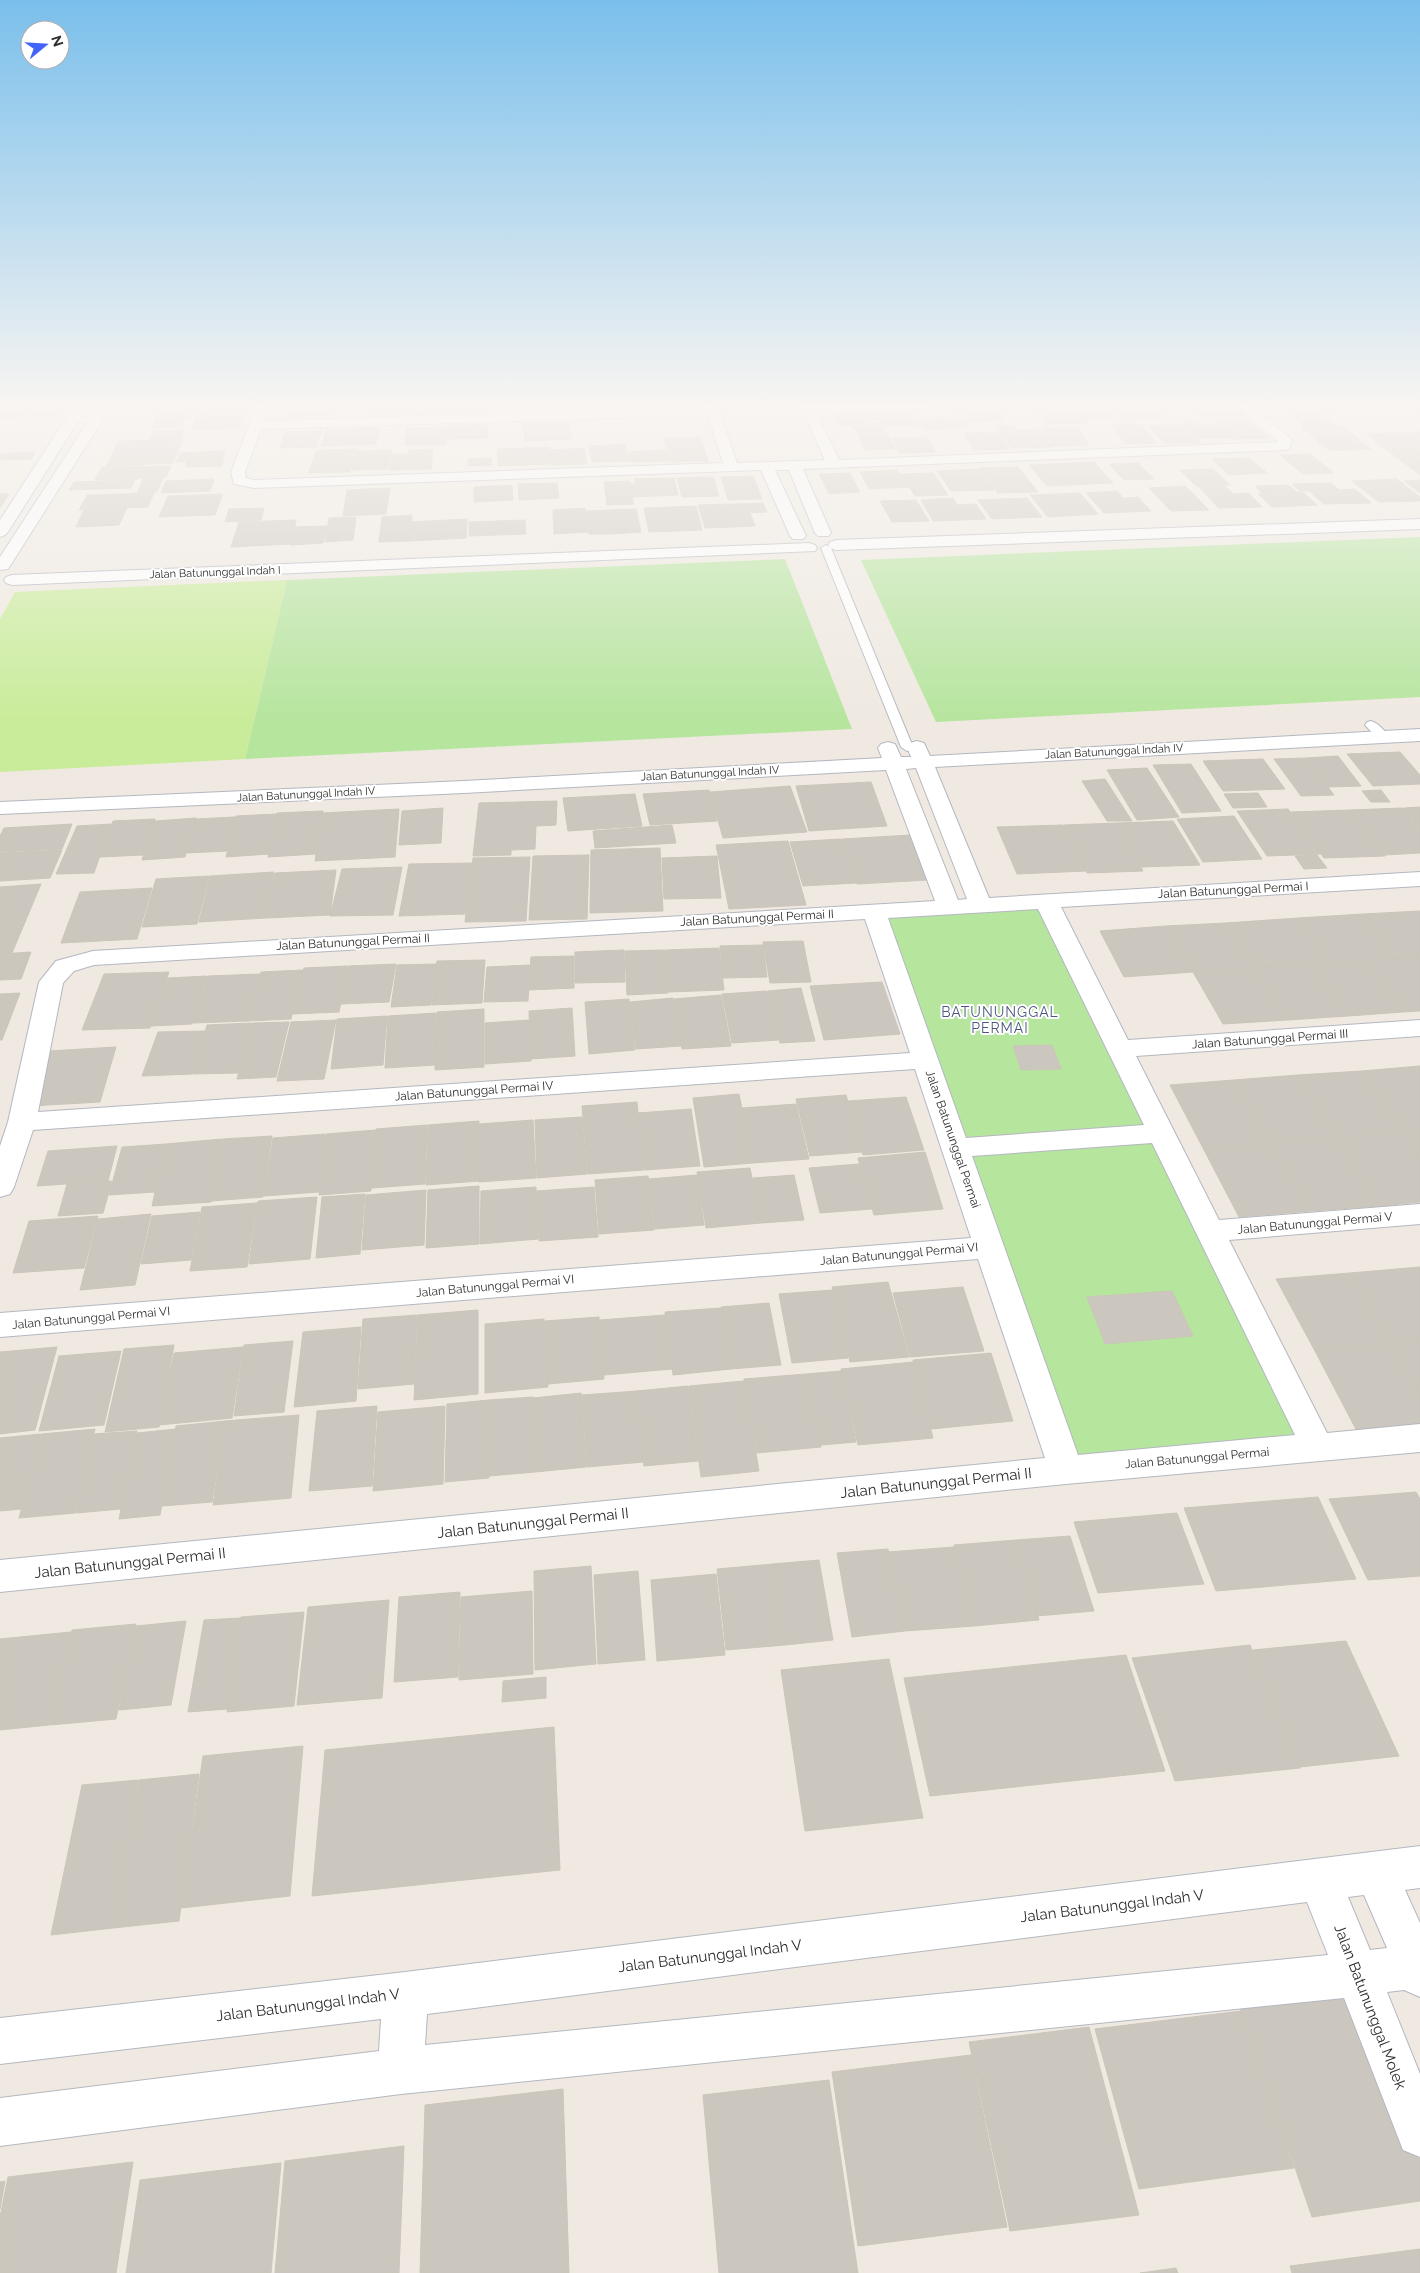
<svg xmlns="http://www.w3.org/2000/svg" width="1420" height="2273" font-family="Raleway,sans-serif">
<rect width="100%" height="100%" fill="#efe9e1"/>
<path fill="#b6e59e" d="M1420,537V697L936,722L861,560Z
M785,559L852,729L245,759L287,580Z
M1045,903L1310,1452L1077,1471L880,913Z"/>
<path fill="#c9ec9a" d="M287,580L245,759L0,772V619L15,592Z"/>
<path fill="#cbc7bf" stroke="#cbc5ba" d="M9,402H57L54,407L4,408Z
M131,402H166L165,405L129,406Z
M293,402H333L330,415L289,416Z
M373,402H412L410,413L371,414Z
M450,402H490V409L450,410Z
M567,402H602L603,406L568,407Z
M1189,402H1230L1244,415L1202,416Z
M1319,402L1334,414L1293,415L1278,404Z
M1153,403L1166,418L1124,419L1111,404Z
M195,404L189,419L154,420L161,405Z
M247,404L245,411L197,412L200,406Z
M1111,404L1123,418L1086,419L1075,405Z
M1075,406L1088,423L1047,424L1035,407Z
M62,407L55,417H30L36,408Z
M995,407L1005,420L967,422L957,409Z
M27,410L21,418L0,419L3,411Z
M246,411L244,417L194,418L196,413Z
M847,411H874L879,419L867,420L869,424L881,423L883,429H854L852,426H840L835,416L848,415Z
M910,411L918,425L883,426L876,412Z
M1321,414L1336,426L1305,427L1291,415Z
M944,417L947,422L965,421L970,427L924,429L917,418Z
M242,418L239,428L191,429L195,419Z
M184,419L181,427L152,428L155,420Z
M1213,419H1248L1268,438L1232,439Z
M1196,421L1200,426L1219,425L1231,438H1199L1184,422Z
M569,422L572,439L525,441L523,423Z
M487,424L488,438L447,439L448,426Z
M1110,424H1140L1156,443L1126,444Z
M1186,425L1201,443H1164L1149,426Z
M996,426H1014L1017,430L1038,429L1052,447L1011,448Z
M1341,426L1359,439L1319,441L1302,427Z
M447,427L446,444L405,445L407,428Z
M379,428L376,444L322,446L326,430Z
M1041,428H1077L1089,445L1052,446Z
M856,429H884L895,449L865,450Z
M184,430L180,439L150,440L154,431Z
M321,431L317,447L280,448L285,432Z
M998,432L1009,449L974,450L964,433Z
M1420,432V475L1366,434Z
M700,437L705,452L668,453L664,438Z
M927,437L935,452L899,453L892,438Z
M183,439L173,463L106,466L119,441Z
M1357,439L1371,449L1330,451L1317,441Z
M625,444L629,461L592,462L589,446Z
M549,447L552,464L498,466L497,449Z
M584,448L587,464L552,465L550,450Z
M358,449L350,472L308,473L317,450Z
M433,449L431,469L389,470L392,454H409V450Z
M392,450L387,469L352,470L357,451Z
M666,450L669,461L630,462L628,452Z
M225,451L222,461L176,462L180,453Z
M35,452L31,459L0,460V454Z
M705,452L708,461L670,462L667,453Z
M1310,454L1334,473L1303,474L1280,455Z
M491,458L492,465L468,466V459Z
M1249,458L1267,473L1229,475L1212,459Z
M224,461L222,466L185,467L187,462Z
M1094,462L1113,483L1047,486L1029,465Z
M1138,463L1154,479L1124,480L1109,464Z
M144,466L138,479L95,480L102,467Z
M171,466L166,477L138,478L143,467Z
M1018,467L1038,492L998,493L979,468Z
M979,469L994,490L951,491L937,471Z
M1213,469L1230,485L1196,486L1180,470Z
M897,470L909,487L869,489L860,472Z
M850,473L860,492L829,494L819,474Z
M933,473L948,495L915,496L901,474Z
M753,476L762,499L728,500L721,477Z
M713,477L719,496L682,497L677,478Z
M163,478L157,492L137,493L143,479Z
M674,478L678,495L632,497L634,504L607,505L604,482L629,481L630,484H635L634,479Z
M214,479L210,491L161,493L166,481Z
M1397,479L1420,497V501L1379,502L1352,481Z
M135,480L131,488L69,490L74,482Z
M1420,480V493L1404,481Z
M557,483L559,498L519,500L518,484Z
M1331,483L1339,490L1355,489L1371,503L1324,504L1309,491H1300L1292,484Z
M512,485L513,500L474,502V487Z
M1288,485L1297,492H1303L1317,505L1272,507L1258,494H1263L1255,486Z
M1185,486L1209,510L1171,511L1149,488Z
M1198,486H1225L1233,494L1248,493L1262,507L1219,508Z
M390,488L386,514L343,516L347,490Z
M1117,491L1123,498L1138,497L1151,511L1104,513L1086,493Z
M154,493L148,507L79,510L87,495Z
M1080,493L1098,514L1048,517L1030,495Z
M0,494H9L0,508Z
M223,494L215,515L159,517L168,496Z
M953,498L957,505L976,504L986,519L933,521L921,500Z
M1027,498L1042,517L992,519L978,500Z
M916,500L929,521L892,522L880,501Z
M763,503L767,512L701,515L698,505Z
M696,506L702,530L649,532L644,508Z
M127,508L119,525L76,527L84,510Z
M264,508L261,520L225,522L229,509Z
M585,508L588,532L554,534L553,510Z
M636,509L641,532L613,534L609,510Z
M609,510L612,534H589L586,511Z
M750,513L755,526L705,528L701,515Z
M412,515L410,541L379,542L382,517Z
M356,517L353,540L325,542L329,518Z
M467,519L466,538L410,541L411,522Z
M296,520L291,544L231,547L239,522Z
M525,520L526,534L469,536V522Z
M327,526L323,543L291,545L295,527Z
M1400,752L1420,775V784L1373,786L1347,754Z
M1338,756L1361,786L1328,787L1306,758Z
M1306,758L1334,795L1301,796L1274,759Z
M1263,759L1285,789L1223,791L1203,761Z
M1191,764L1221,811L1182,813L1153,765Z
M1147,768L1179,817L1137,820L1107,770Z
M1105,779L1132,821H1107L1082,781Z
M871,782L887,826L809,831L796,786Z
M790,786L807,832L723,838L710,792Z
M709,790L717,821L650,825L643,794Z
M1381,790L1390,802H1371L1362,791Z
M1258,793L1267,807L1233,808L1224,794Z
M635,794L642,826L568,831L563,798Z
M557,801L556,825L536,826L535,849L511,850V855L473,856L479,803Z
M1420,807V827L1404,808Z
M443,808L441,843L399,845L402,811Z
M1403,808L1420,828V853L1385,855L1350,810Z
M399,809L395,857L315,861L322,813Z
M1288,809L1321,854L1267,856L1237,811Z
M1350,810L1385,856L1324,858L1291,812Z
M323,811L316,854L268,857L277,813Z
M277,814L269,854L226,857L236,816Z
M1234,816L1262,859L1203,862L1177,819Z
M235,817L227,851L187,853L196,819Z
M196,818L185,857L142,860L155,821Z
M155,819L143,855L100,857L113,821Z
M1173,821L1200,865L1142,867L1118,823Z
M1118,823L1143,871L1087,873L1064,825Z
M72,824L62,849L0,852V836L4,828Z
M111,824L94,873L56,874L77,826Z
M672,825L676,843L595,848L593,831Z
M1063,825L1086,871L1017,874L997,827Z
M911,835L928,880L857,884L842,839Z
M841,839L856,883L803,886L790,842Z
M788,841L806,905L729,909L716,845Z
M660,848L663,911L590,913L591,850Z
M62,850L50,878L0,881V853Z
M589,855L587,919L529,920L533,856Z
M1317,855L1327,868L1304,869L1295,856Z
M717,856L721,898L664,899L662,858Z
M530,857L526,921L465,922L473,858Z
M472,863L465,914L399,916L409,864Z
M402,867L393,915L330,916L342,869Z
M336,870L330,915L266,918L275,873Z
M274,872L266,918L199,922L210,876Z
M209,876L197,924L142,927L156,879Z
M41,884L12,953L0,954V887Z
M152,888L137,939L61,943L80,892Z
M1420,911V957L1396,959L1363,914Z
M1363,914L1396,959L1330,963L1298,918Z
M1298,918L1330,963L1255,968L1226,923Z
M1226,923L1255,968L1193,972L1166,926Z
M1166,926L1193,972L1124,977L1100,931Z
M803,941L811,982L770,983L763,942Z
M763,945L767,977L723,978L720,946Z
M719,948L724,990L668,992L666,950Z
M624,950L625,982L575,983V952Z
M665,950L668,993L627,995L625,951Z
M31,952L21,979L0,980V954Z
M574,956V988L529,990L531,957Z
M1420,957V1011L1403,1012L1365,961Z
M485,960L482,1003L432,1005L437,961Z
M1365,961L1403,1012L1348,1016L1312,964Z
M396,964L389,1002L341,1004L349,966Z
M436,964L431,1005L391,1007L397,965Z
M1312,964L1348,1016L1288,1020L1255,968Z
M530,965L528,1001L484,1002L487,967Z
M348,966L339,1012L293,1014L304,968Z
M1255,968L1288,1020L1223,1024L1193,972Z
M303,970L291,1019L247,1021L261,972Z
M169,972L150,1028L82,1030L104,974Z
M260,974L247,1021L193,1023L208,976Z
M207,976L192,1024L151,1026L168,978Z
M882,982L900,1034L824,1040L810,986Z
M801,988L815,1041L780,1043L768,991Z
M767,991L779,1040L732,1043L722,994Z
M20,993L2,1040H0V994Z
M721,995L731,1046L682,1049L674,999Z
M673,998L681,1046L636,1049L630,1002Z
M629,999L635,1050L589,1054L585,1002Z
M572,1008L575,1056L531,1059L529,1011Z
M484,1009V1067L435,1070L437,1012Z
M436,1013L435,1065L385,1068L388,1016Z
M387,1016L383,1065L331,1069L337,1019Z
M336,1020L324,1079L277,1081L291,1022Z
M529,1020L531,1061L485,1064V1023Z
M289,1022L276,1077L237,1079L252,1023Z
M251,1023L238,1073L193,1074L207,1025Z
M205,1031L192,1074L142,1076L158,1032Z
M1052,1045L1061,1069L1021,1070L1013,1046Z
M116,1047L100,1102L30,1106L49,1051Z
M1420,1066V1131L1403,1132L1362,1071Z
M1362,1071L1403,1132L1337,1138L1298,1075Z
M1298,1075L1337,1138L1270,1143L1234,1080Z
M1234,1080L1270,1143L1203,1148L1170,1085Z
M739,1094L753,1163L704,1167L693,1098Z
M846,1095L862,1152L810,1156L796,1099Z
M906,1097L924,1150L863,1155L848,1101Z
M637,1102L644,1170L588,1174L582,1106Z
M796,1104L809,1159L753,1163L742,1108Z
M691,1109L700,1166L645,1170L638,1113Z
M582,1117L587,1174L537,1178L535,1120Z
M533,1120L536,1178L479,1182V1124Z
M479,1121V1181L426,1185L428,1125Z
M427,1125L425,1184L372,1188L376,1129Z
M376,1130L371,1191L319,1195L326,1134Z
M1420,1131V1157L1403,1132Z
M1403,1132L1420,1157V1202L1380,1206L1337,1138Z
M325,1134L319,1192L264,1196L273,1138Z
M272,1136L263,1197L211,1201L223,1139Z
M1337,1138L1380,1206L1310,1211L1270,1143Z
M222,1139L211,1202L152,1206L166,1144Z
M1270,1143L1310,1211L1239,1217L1203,1148Z
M166,1144L155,1192L109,1195L122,1147Z
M117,1146L108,1181L37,1186L48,1151Z
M925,1152L943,1209L874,1215L858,1158Z
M859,1164L872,1209L820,1213L809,1168Z
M750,1168L761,1223L706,1228L697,1172Z
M697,1175L704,1225L655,1229L649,1179Z
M794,1175L804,1220L761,1223L753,1178Z
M648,1176L654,1230L599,1234L595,1180Z
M112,1181L103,1213L58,1216L67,1184Z
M479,1186V1244L426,1248L428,1190Z
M536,1187L538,1239L480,1244L481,1191Z
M594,1187L598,1237L539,1241L537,1191Z
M426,1190L424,1245L362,1250L366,1195Z
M365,1194L360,1254L316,1258L322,1197Z
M317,1197L310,1259L249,1264L258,1201Z
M257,1203L247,1267L190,1271L202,1207Z
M200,1212L191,1260L141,1264L152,1216Z
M151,1214L135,1285L80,1290L98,1219Z
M98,1216L84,1268L13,1273L29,1221Z
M1420,1267V1342L1391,1345L1350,1273Z
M1350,1273L1391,1345L1315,1351L1276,1279Z
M888,1282L909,1357L850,1362L832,1287Z
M963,1287L984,1351L910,1357L893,1293Z
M833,1290L848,1358L792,1363L779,1294Z
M1172,1291L1193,1336L1105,1344L1087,1297Z
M769,1303L781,1365L731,1369L721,1307Z
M721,1308L731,1369L673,1375L665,1312Z
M478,1310V1394L414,1400L418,1315Z
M417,1315L414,1384L358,1389L363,1319Z
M665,1315L672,1369L604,1375L600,1320Z
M599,1317L604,1379L548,1384L545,1321Z
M544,1319L548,1387L485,1393V1324Z
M361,1327L356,1401L294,1407L303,1332Z
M293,1341L284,1412L234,1416L244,1345Z
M1420,1342V1395L1391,1345Z
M174,1345L159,1427L105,1432L124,1349Z
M1391,1345L1420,1395V1431L1360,1437L1315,1351Z
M57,1347L35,1430L0,1434V1352Z
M243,1347L232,1418L159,1425L174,1353Z
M121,1351L104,1425L39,1431L59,1356Z
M991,1353L1013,1421L931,1429L913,1360Z
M913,1362L933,1438L858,1445L841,1369Z
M841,1371L856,1442L821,1445L806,1374Z
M806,1374L821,1447L757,1453L744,1379Z
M744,1381L759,1471L701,1477L689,1386Z
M688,1386L698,1461L644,1466L637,1391Z
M637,1391L644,1462L587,1467L582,1395Z
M581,1393L586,1467L535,1472L533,1398Z
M533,1397L535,1472L489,1476V1400Z
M489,1400V1478L445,1482L447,1404Z
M377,1406L372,1486L309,1491L317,1411Z
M445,1406L443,1484L373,1491L378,1412Z
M299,1415L291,1498L213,1505L225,1421Z
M225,1421L212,1502L162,1506L176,1426Z
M95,1429L75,1513L19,1518L42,1434Z
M176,1429L160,1515L119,1519L137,1433Z
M137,1431L121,1509L76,1513L94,1434Z
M41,1434L21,1509L0,1511V1438Z
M1416,1492L1420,1499V1576L1368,1580L1329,1499Z
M1318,1497L1356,1579L1216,1591L1184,1508Z
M1177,1513L1204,1584L1098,1593L1074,1522Z
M1070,1536L1094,1611L1037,1616L1016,1540Z
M1016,1540L1039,1620L974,1626L954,1545Z
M954,1547L974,1626L905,1631L888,1552Z
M888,1549L905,1631L852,1637L837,1553Z
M819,1560L833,1640L785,1645L773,1564Z
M773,1564L785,1645L726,1650L717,1569Z
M591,1566L596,1664L535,1670L534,1571Z
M638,1571L645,1660L598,1664L594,1575Z
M716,1574L725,1655L657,1661L651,1580Z
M532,1591L533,1674L459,1680L461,1597Z
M460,1592L458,1677L394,1682L399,1597Z
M389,1600L382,1698L297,1705L308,1607Z
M304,1612L294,1706L227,1712L241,1617Z
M241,1618L227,1709L188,1712L204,1620Z
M186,1621L171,1705L119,1710L136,1626Z
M136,1624L116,1719L50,1725L72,1630Z
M71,1632L49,1725L0,1730V1639Z
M1346,1641L1399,1756L1300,1767L1253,1650Z
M1250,1645L1300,1768L1175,1781L1132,1658Z
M1126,1655L1165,1771L930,1796L904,1678Z
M889,1659L923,1818L805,1831L781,1670Z
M546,1677V1698L502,1702L503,1681Z
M554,1727L560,1870L312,1896L325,1750Z
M303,1746L290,1896L181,1908L203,1756Z
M199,1774L179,1921L113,1928L139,1780Z
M138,1780L113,1928L51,1935L82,1785Z
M1355,1989L1420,2151V2201L1312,2217L1239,2005Z
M1241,2011L1294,2168L1139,2189L1095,2029Z
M1089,2027L1139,2215L1010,2231L969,2042Z
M971,2055L1007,2227L858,2246L832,2072Z
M829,2080L858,2273H719L703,2095Z
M563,2089L569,2273H420L425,2105Z
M404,2146L399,2273H275L285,2161Z
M133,2162L116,2273H0V2217L8,2177Z
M281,2163L271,2273H126L140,2180Z
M5,2181L0,2209V2182Z
M1420,2249V2273H1292L1290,2266Z
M1176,2268L1178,2273H1140Z"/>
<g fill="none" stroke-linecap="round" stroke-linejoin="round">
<defs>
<path id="service" d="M97,417L101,419L100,421L72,422L68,420L72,418Z
M826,545L831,548L913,747L911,750L907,751L901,747L821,548Z
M1371,721C1378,723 1385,731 1389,737L1387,740H1379L1365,725L1367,722Z"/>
<path id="minor" d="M77,402H90L8,532L5,535L0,537V520Z
M101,402H114L10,566L8,569L0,570V557Z
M258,402H270L264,421L705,407L704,402H716L737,463L825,460L799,402L812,404L980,402L974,406L816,412L839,460L1278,442L1232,402H1246L1292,440L1289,449L1284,450L803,469L831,533L828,536H818L815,533L789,470H775L806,536L803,539H793L790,536L761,470L254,488L234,484L231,472ZM708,415L723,463L254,480L246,478L245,472L261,429Z
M1420,729V741L935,767L989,898L1420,872V886L1061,907L1128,1040L1420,1020V1036L1136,1056L1219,1220L1420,1204V1224L1229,1240L1327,1433L1420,1424V1452L1066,1484L0,1592V1560L1045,1458L978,1259L0,1337V1313L971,1238L915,1069L33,1130L14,1187L10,1194L0,1197V1146L8,1122L39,982L56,961L93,951L935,901L886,770L464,793L0,814V802L464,781L882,758L878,748L881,744L888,742L895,744L901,757H911L907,747L910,743L917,741L924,743L930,756ZM916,768L967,899L958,900L906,769ZM1038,909L1144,1125L966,1138L888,918ZM865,919L910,1053L38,1112L63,983L74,971L94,965ZM1152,1143L1295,1435L1078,1455L972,1156Z
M1420,1846V1888L1405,1890L1420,1923V1997L1404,1990L1387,1992L1420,2074V2157L1403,2150L1344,1998L401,2094L0,2146V2098L379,2051L381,2019L0,2064V2018L405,1972ZM1364,1895L1387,1948L1370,1950L1348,1897ZM1307,1902L1328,1955L425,2045L427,2014Z"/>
<path id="tertiary" d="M1411,402H1420V409L1415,408Z
M1420,519V529L836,550L830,548L828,545L830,542L836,540Z
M809,543L815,545L817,548L815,551L12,585L6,583L4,580L6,577L12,575Z"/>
</defs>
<use href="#service" stroke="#b4b7c1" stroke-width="2"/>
<use href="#minor" stroke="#b4b7c1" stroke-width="2"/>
<use href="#tertiary" stroke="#b4b7c1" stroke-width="2"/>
<use href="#service" fill="#fff" fill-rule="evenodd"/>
<use href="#minor" fill="#fff" fill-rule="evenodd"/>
<use href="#tertiary" fill="#fff" fill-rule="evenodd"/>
</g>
<linearGradient id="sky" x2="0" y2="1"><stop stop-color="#7abfeb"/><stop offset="0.56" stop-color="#f8f5f2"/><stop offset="1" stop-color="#f8f5f2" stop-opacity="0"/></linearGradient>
<rect width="1420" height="721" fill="url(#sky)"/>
<g text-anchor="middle" stroke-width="4" stroke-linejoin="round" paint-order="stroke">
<g font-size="11" fill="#2e2e2e" stroke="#fff">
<text transform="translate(215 572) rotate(-2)" y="4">Jalan Batununggal Indah I</text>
<text transform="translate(1114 751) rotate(-3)" y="4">Jalan Batununggal Indah IV</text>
<text transform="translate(710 773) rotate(-3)" y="4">Jalan Batununggal Indah IV</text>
<text transform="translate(306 794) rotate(-3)" y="4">Jalan Batununggal Indah IV</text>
</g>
<g font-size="12" fill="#2e2e2e" stroke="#fff">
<text transform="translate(1233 890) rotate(-3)" y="4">Jalan Batununggal Permai I</text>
<text transform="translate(757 918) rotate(-3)" y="4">Jalan Batununggal Permai II</text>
<text transform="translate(353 942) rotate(-3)" y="4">Jalan Batununggal Permai II</text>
<text transform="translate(1270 1039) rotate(-4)" y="4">Jalan Batununggal Permai III</text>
<text transform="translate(474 1091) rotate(-4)" y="4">Jalan Batununggal Permai IV</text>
<text transform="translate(953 1139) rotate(71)" y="4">Jalan Batununggal Permai</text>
<text transform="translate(1315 1223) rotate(-5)" y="4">Jalan Batununggal Permai V</text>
<text transform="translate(899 1254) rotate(-5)" y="4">Jalan Batununggal Permai VI</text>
<text transform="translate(495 1286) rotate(-5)" y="4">Jalan Batununggal Permai VI</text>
<text transform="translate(91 1318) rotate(-5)" y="4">Jalan Batununggal Permai VI</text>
<text transform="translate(1197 1458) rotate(-5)" y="4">Jalan Batununggal Permai</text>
</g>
<g font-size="14" letter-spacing="1" fill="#4d5680" stroke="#fff">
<text x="1000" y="1017">BATUNUNGGAL<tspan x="1000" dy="16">PERMAI</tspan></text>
</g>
<g font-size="15" fill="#2e2e2e" stroke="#fff">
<text transform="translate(936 1483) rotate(-6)" y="5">Jalan Batununggal Permai II</text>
<text transform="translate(533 1523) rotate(-6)" y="5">Jalan Batununggal Permai II</text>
<text transform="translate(130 1563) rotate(-6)" y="5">Jalan Batununggal Permai II</text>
<text transform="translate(1112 1906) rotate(-7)" y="5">Jalan Batununggal Indah V</text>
<text transform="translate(710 1956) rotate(-7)" y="5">Jalan Batununggal Indah V</text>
<text transform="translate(308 2005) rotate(-7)" y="5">Jalan Batununggal Indah V</text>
<text transform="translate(1370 2007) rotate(69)" y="5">Jalan Batununggal Molek</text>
</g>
</g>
<g transform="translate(45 45) rotate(72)"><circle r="24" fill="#ffffff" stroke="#ababab"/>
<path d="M0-4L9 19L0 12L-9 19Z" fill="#4264fb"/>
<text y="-8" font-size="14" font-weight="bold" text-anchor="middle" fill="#2e2e2e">N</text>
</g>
</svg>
